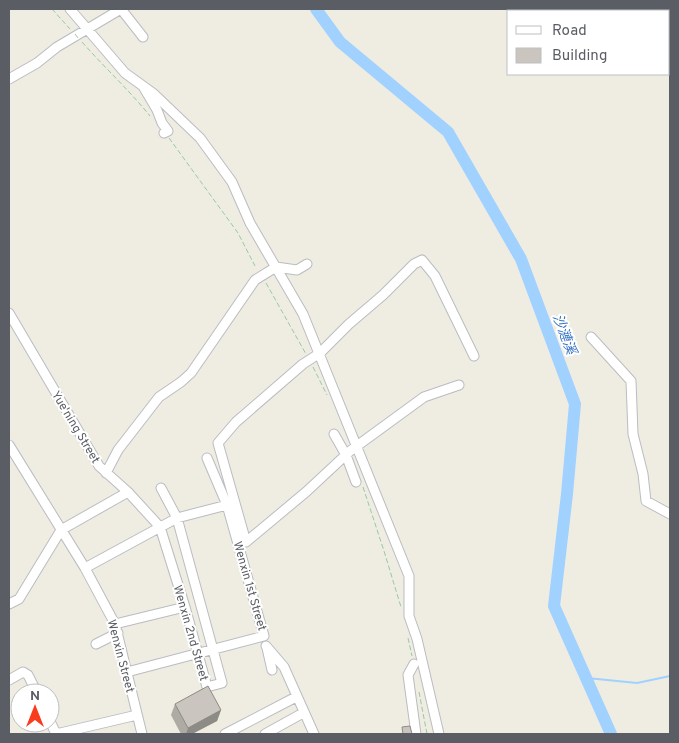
<svg xmlns="http://www.w3.org/2000/svg" width="679" height="743" font-family="Overpass,'Noto Sans TC',sans-serif">
<rect width="100%" height="100%" fill="#efede2"/>
<g fill="none" stroke-linecap="round" stroke-linejoin="round">
<path stroke="#a1d1ff" stroke-width="2" d="M587,678L637,683L670,676"/>
<path stroke="#a1d1ff" stroke-width="12" d="M316,9L340,42L448,132L521,259L575,404L567,494L554,606L611,734"/>
<defs>
<path id="minor" d="M70,9L125,73L154,94L200,138L232,182L250,223L303,314L409,576V616L417,639L439,734
M121,9L143,37
M9,79L37,63L57,47L121,9
M144,88L157,110L162,123L168,131L164,133
M9,313L99,466L128,492L61,530L19,599L9,604
M591,337L631,381L633,434L643,474L646,501L670,514
M459,385L424,397L350,451L306,492L246,542L218,443L236,422L303,364L320,353L349,324L383,295L414,264L422,260L435,276L474,356
M334,434L346,455L356,482
M9,445L85,568L115,624L142,734
M106,473L118,450L159,397L181,382L191,373L255,280L276,267L297,270L307,264
M128,492L160,527L185,607L207,687L222,683L177,518L161,488
M85,568L177,518L231,504
M115,624L185,607
M96,644L118,633
M266,646L284,667L314,734
M267,648L272,670
M414,664L408,675L416,734
M127,672L264,636L227,505L207,458
M9,680L23,672L28,675L37,693
M50,721L56,734
M56,734L137,715
M225,734L296,697
M265,734L303,713"/>
</defs>
<use href="#minor" stroke="#babcc2" stroke-width="11"/>
<path stroke="#94caa6" stroke-width="1" stroke-dasharray="5 2.5" stroke-linecap="butt" d="M52,9L70,29
M82,42C104,67 129,90 150,116
M169,138L238,233L255,266
M266,283L306,354
M313,367L327,395
M363,487L384,551L401,607
M408,638L412,656
M419,692L427,734"/>
<use href="#minor" stroke="#fff" stroke-width="9"/>
<path stroke="#94caa6" stroke-width="1" stroke-dasharray="5 2.5" stroke-linecap="butt" d="M75,34L78,38"/>
</g>
<path fill="#aeaaa4" d="M175,704L221,710L217,721L192,734H181L171,715Z"/>
<path fill="#8d8b86" d="M221,710L217,721L192,734H186L188,728Z"/>
<path fill="#cac6bf" stroke="#8d8b86" d="M208,686L221,710L188,728L175,704Z
M410,726L412,734H403L402,727Z"/>
<g text-anchor="middle" stroke-width="4" stroke-linejoin="round" paint-order="stroke">
<g font-size="12" fill="#5a5e64" stroke="#fff">
<text transform="translate(76 427) rotate(59)" y="4">Yue'ning Street</text>
<text transform="translate(250 586) rotate(74)" y="4">Wenxin 1st Street</text>
<text transform="translate(191 633) rotate(74)" y="4">Wenxin 2nd Street</text>
<text transform="translate(121 656) rotate(75)" y="4">Wenxin Street</text>
</g>
<g font-size="14" font-style="italic" fill="#3774c4" stroke="#fff">
<text transform="translate(565 334) rotate(69)" y="5">沙漣溪</text>
</g>
</g>
<rect width="679" height="743" fill="none" stroke="#5a5e64" stroke-width="20"/>
<rect x="507" y="10" width="162" height="65" fill="#ffffff" stroke="#bdbfc1"/>
<rect x="516" y="26" width="25" height="8" fill="#ffffff" stroke="#bdbfc1"/>
<text x="552" y="35" font-size="15" fill="#5a5e64">Road</text>
<rect x="516" y="48" width="25" height="15" fill="#cac6bf" stroke="#bdbfc1"/>
<text x="552" y="60" font-size="15" fill="#5a5e64">Building</text>
<g transform="translate(35 708)"><circle r="24" fill="#ffffff" stroke="#bdbfc1"/>
<path d="M0-4L9 19L0 12L-9 19Z" fill="#f93c1e"/>
<text y="-8" font-size="14" font-weight="bold" text-anchor="middle" fill="#5a5e64">N</text>
</g>
</svg>
